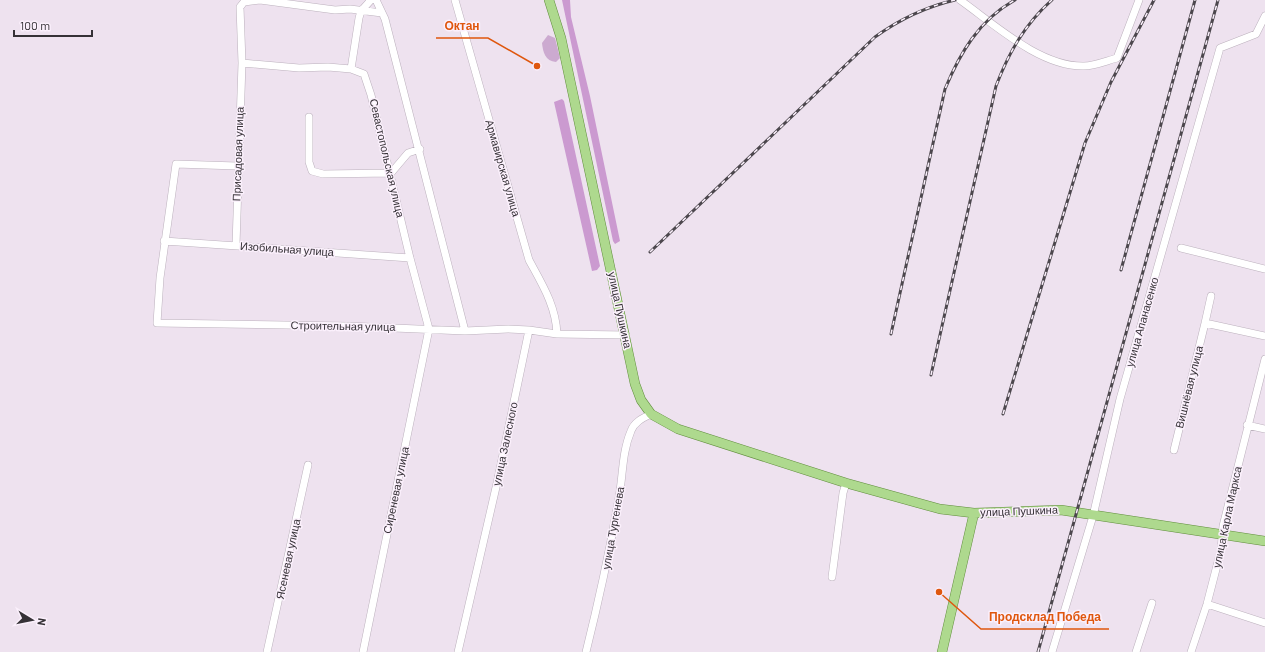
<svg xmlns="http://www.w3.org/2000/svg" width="1265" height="652" font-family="Barlow,sans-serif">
<rect width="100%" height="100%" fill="#eee2ef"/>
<path fill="#ccaad0" d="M548,35L555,38L560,58L556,62C545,61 543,52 542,43Z"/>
<path fill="#cb9ad0" d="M562,0H570L571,17L590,96L620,241L615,244L613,241Z
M562,99L564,101L600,266L597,270L592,271L554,102Z"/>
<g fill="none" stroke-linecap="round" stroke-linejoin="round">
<defs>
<path id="minor" d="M376,0L385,19L465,331
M455,0L529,260C542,284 556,306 557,334
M960,0C994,24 1040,67 1084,66C1094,66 1106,61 1117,58L1139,0
M242,63L299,68L328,67L351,69
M309,117V162L312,171L323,174L391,173L408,153L420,149
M237,166L176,164L160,278L157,323L347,326L465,331L508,329L529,330
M164,241L410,258
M236,245L242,63L240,7L244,2L260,0L335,10L350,9L382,13
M1181,248L1265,269
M1205,323L1211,296
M1247,425L1265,429
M1174,450L1205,323L1265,336
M832,577L843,493L846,483
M1207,604L1265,623
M267,652L308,465
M363,652L429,329L410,258L371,95L364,74L351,69L359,18L361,11L371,0
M458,652L497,483L529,330L557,334L626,335
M586,652C599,600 610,549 619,497C623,475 622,452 631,431C634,422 643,418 651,414
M1052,652L1093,516L1120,399L1220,48L1256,34L1265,16
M1136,652L1152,603
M1191,652L1207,604L1221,550L1223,526L1265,359"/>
<path id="major" d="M549,0L561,38L635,384L641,400L651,414L678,429L846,483L940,509L974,513L1061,510L1265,541
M942,652L974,513"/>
</defs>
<use href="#minor" stroke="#bcb1bd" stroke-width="8"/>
<use href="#major" stroke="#618d3e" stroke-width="10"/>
<use href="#minor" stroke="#fff" stroke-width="7"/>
<use href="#major" stroke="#aed98e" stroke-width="9"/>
<defs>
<path id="rail" d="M650,252L875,37C900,19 925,7 955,0
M1121,270L1195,0
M891,334L945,89C960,53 979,20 1015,0
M931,375L996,86C1009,52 1025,24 1052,0
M1003,414L1085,143L1111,82L1154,0
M1038,652L1218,0"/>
</defs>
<use href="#rail" stroke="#4c474d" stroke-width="3"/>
<use href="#rail" stroke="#fbf0fc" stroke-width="1.5" stroke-dasharray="4.5" stroke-linecap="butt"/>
</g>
<g text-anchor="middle" stroke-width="3" stroke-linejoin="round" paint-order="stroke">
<g font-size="11" fill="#353136" stroke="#fbf0fc">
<text transform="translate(238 154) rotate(-88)" y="4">Присадовая улица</text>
<text transform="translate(387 158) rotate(77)" y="4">Севастопольская улица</text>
<text transform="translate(503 168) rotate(74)" y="4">Армавирская улица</text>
<text transform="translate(287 249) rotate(4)" y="4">Изобильная улица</text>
<text transform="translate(620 310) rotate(78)" y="4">улица Пушкина</text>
<text transform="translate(1142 322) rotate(-74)" y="4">улица Апанасенко</text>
<text transform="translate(343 326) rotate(1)" y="4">Строительная улица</text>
<text transform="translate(1189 387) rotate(-76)" y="4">Вишнёвая улица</text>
<text transform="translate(505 444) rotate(-78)" y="4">улица Залесного</text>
<text transform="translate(396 490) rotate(-78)" y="4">Сиреневая улица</text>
<text transform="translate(1019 511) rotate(-2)" y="4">улица Пушкина</text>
<text transform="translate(1227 517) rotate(-78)" y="4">улица Карла Маркса</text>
<text transform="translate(613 528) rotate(-80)" y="4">улица Тургенева</text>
<text transform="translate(288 559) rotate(-78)" y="4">Ясеневая улица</text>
</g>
</g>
<path fill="none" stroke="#df570e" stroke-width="1.5" d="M537 66L488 38H436M939 592L981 629H1109"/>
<g fill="#df570e" stroke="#fbf0fc" stroke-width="1.5">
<circle cx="537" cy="66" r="4"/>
<circle cx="939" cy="592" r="4"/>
</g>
<g font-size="12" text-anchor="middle" font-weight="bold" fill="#df570e" stroke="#fbf0fc" stroke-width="3" stroke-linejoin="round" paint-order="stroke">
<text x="462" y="30">Октан</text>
<text x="1045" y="621">Продсклад Победа</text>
</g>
<g transform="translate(32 620) rotate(100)" stroke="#fbf0fc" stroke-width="3" paint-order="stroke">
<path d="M0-3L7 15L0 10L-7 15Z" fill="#353136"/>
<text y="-6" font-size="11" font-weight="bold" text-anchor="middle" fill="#353136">N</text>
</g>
<path d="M14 30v6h78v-6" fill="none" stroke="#353136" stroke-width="2"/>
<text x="20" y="30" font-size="12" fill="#353136" stroke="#fbf0fc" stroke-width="3" paint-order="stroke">100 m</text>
</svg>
